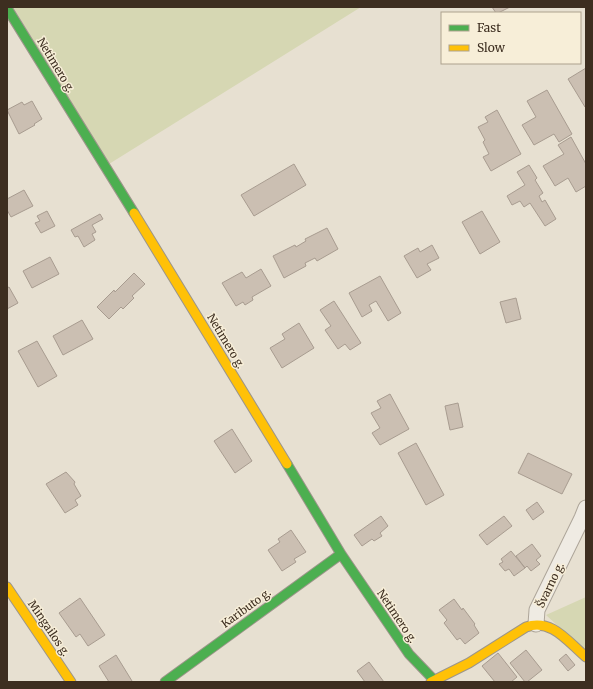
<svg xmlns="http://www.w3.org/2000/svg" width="593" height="689" font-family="Merriweather,serif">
<rect width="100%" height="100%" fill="#e7e0d1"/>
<path fill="#d6d7b3" d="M13,7H361L109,164Z
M586,597V652L546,615Z"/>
<path fill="#cbbfb2" stroke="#a89c90" d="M492,7H510L498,13H496Z
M586,68V107H585L568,79Z
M547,90L572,134L559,142L554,134L534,145L522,125L536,117L527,101Z
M32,101L42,119L34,124L35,125L19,134L7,110L22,102L24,105Z
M497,110L521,154L491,171L483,157L489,154L483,142L485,140L478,127L488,122L485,117Z
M571,137L586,164V186L576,192L568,178L555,186L543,166L564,154L558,145Z
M294,164L306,185L254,216L241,195Z
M529,165L537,178L535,180L543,193L539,196L542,202L545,200L556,219L545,226L530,203L524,207L520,201L512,205L507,196L525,185L517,172Z
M24,190L33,206L11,217L7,210V199Z
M47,211L55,226L41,233L35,223L40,221L37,216Z
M482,211L500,242L480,254L462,222Z
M100,214L103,219L92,225L96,232L92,234L95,240L84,247L78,236L75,237L71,230Z
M327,228L338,249L317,261L315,258L305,263L306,266L284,278L273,256L295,245L296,247L306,241L305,239Z
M432,245L439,258L427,264L431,270L417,278L404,256L418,248L420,252Z
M50,257L59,274L32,288L23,271Z
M261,269L271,286L252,297L253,300L245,305L243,302L236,306L222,283L242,272L246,278Z
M134,273L145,284L132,296L134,298L123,309L121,307L109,319L97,307L114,290L115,292Z
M380,276L401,313L388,321L376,301L369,305L372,311L362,317L349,293Z
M9,287L18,303L7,309V288Z
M516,298L521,319L506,323L500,302Z
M334,301L361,343L350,350L345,344L338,349L325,330L331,326L320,310Z
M82,320L93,339L63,355L53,336Z
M299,323L314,348L282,368L270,348L285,339L282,334Z
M37,341L57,376L38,387L18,351Z
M390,394L409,429L380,445L372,433L380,428L371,413L381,408L377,401Z
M458,403L463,427L450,430L445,406Z
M232,429L252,461L235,473L214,441Z
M416,443L444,495L426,505L398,453Z
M528,453L572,474L562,494L518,473Z
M66,472L75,482L74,484L81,496L75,500L78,505L65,513L46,484Z
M537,502L544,512L533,520L526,510Z
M381,516L388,526L380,533L382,536L374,541L372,539L362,546L354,535Z
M504,516L512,526L487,545L479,535Z
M291,530L306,552L294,559L296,562L282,571L268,550L280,542L278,539Z
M532,544L541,556L536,560L540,564L531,571L527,566L525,568L516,556Z
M511,551L525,568L514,576L509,569L505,571L499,564L503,562L501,559Z
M80,598L105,635L88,646L80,634L76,637L59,613Z
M454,599L462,610L463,608L475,624L474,625L479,633L465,644L460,638L457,640L444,623L447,620L439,610Z
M526,650L542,670L527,682H525L510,663Z
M498,653L517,677L511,682H495L482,666Z
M566,654L575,665L568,671L559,660Z
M116,655L132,681L130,682H109L99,666Z
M369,662L384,682H365L357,671Z"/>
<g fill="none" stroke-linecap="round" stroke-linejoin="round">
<defs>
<path id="street" d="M536,624L537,610L582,518L586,508"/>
<path id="fast" d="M7,8L134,213
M287,464L341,554L409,654L434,680
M165,682L341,554"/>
<path id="slow" d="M134,213L287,464
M7,587L71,682
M431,682L469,663L526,627C552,618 568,642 586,657"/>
</defs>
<use href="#street" stroke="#ada599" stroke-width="17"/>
<use href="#fast" stroke="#9c958a" stroke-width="11"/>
<use href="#slow" stroke="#9c958a" stroke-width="11"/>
<use href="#street" stroke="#efebe3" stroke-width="15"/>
<use href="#fast" stroke="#4caf50" stroke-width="9"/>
<use href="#slow" stroke="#ffc107" stroke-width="9"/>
</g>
<g text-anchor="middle" stroke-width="3" stroke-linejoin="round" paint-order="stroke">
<g font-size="11" fill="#3d2e20" stroke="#f7eed8">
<text transform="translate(56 65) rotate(59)" y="4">Netimero g.</text>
<text transform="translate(226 341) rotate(59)" y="4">Netimero g.</text>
<text transform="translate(550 585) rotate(-64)" y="4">Švarno g.</text>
<text transform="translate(246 608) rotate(-36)" y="4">Kaributo g.</text>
<text transform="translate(397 616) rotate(56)" y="4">Netimero g.</text>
<text transform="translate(49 628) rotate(56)" y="4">Mingailos g.</text>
</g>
</g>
<rect width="593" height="689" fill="none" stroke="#3d2e20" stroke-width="16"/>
<rect x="441" y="12" width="140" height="52" fill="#f7eed8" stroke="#ada18e"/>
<rect x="449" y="25" width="20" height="6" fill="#4caf50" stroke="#ada18e"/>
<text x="477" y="32" font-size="12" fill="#3d2e20">Fast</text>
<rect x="449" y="45" width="20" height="6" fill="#ffc107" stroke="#ada18e"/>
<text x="477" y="52" font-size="12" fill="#3d2e20">Slow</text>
</svg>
